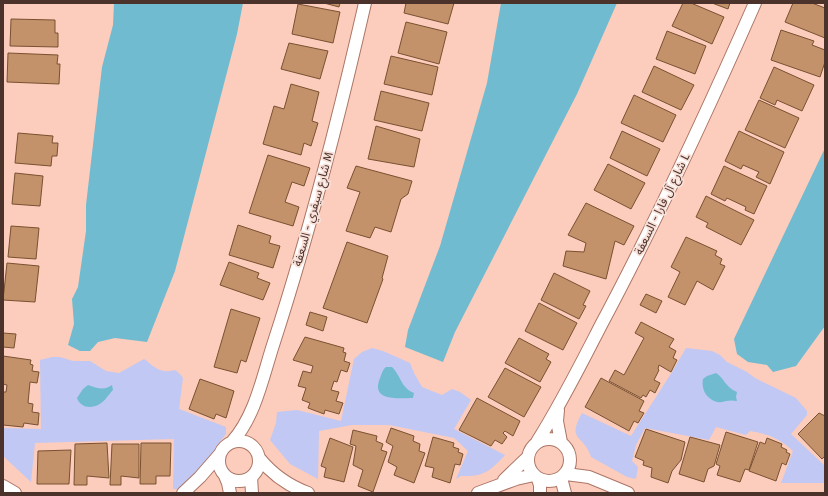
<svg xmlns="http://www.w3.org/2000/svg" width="828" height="496" font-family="'Fira Sans','Noto Sans Arabic',sans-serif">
<rect width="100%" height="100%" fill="#fcccbd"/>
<path fill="#c1c8f3" d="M372,348L383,351L410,363L414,373L422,387L442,395L452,389L460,392L471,400L454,429L505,455C490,471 484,477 461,476L456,479L468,451L454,438L389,425H352L319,431L318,479L290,464L270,440L276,423L277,412L297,410L341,421L354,359L362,352Z
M686,348L712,351L720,355L727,362L747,372L755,378L796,398L807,411V415L791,434L825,466V483H781L793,451C779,438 768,434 750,431L746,435L716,427L709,440L645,428L636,445L632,461L638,467L636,479L627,477L591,457C584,434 566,442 582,413L631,436L672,372Z
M52,357H60L73,361H90L106,371L119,373L144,359C150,363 156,370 164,371C174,373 173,365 183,378L179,409L226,427V434L216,447L210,465L178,489H173L174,439L35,443L31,482L3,456V428L41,429L40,360Z"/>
<path fill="#70bbd0" d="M114,3H243L237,34L175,271L147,342L115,338L98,342L90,351H80L68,345L74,324L72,299L78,287L86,231V205L102,67L113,25Z
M501,3H617L577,94L455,332L443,362L405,347L408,330L440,246L487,83Z
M825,148V326L796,366L773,372L767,365L748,362L737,354L734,339Z
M386,367H392C401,376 401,388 414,393L413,398C401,398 372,402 379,381C381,376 382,370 386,367Z
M716,373C725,379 725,387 737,392L736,397L737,401C727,399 724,403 717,402C706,399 701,389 703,379L707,376Z
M88,385C97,388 104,391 112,385L113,390C110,393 110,394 107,397C100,408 82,412 77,398L83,389Z"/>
<path fill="#c3916a" stroke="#7a5130" d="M324,3H340L339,7Z
M406,3H454L448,24L404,13Z
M683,3H691L724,17L712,44L672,26Z
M712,3H730L728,9Z
M793,3H812L825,8V38L785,22Z
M298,4L340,12L333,43L292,34Z
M11,19L55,20V33H58V47L10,46Z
M406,22L447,32L439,64L398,53Z
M781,30L814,41L812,45L825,50V62L820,77L771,60Z
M667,31L706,46L695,74L656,59Z
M289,43L328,51L320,79L281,69Z
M8,53L58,55L57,64H60L59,84L7,82Z
M391,56L438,67L432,95L384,84Z
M654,66L694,85L681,110L642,92Z
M774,67L814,85L802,111L777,100L775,105L760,98Z
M291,84L319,92L312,121L318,123L311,146L304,143L301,155L263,144L274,106L284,109Z
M381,91L429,103L422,131L374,120Z
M634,95L676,115L663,142L621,123Z
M759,100L799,118L785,148L745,130Z
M376,126L420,139L414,167L368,159Z
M622,131L660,149L647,176L610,158Z
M739,131L784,152L770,184L756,177L759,172L743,165L741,169L725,161Z
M18,133L53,136L52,143H58L57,156H52L51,166L15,163Z
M268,155L310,168L304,186L292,182L285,202L299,207L293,226L249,213Z
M608,164L645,183L631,209L594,190Z
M356,166L412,181L408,194L401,199L391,232L375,227L370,238L346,231L360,192L347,188Z
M724,166L767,186L754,214L745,210L746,207L727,198L725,201L711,194Z
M15,173L43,176L40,206L12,204Z
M706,196L754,220L741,245L706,227L708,223L696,217Z
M586,203L634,226L624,245L615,241L606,279L563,266L566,251L584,252L586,243L568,235Z
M238,225L271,236L269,243L280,246L273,268L229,255Z
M11,226L39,228L36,259L8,257Z
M686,237L717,251L715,255L722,259L720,264L725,266L713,290L697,281L685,305L668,297L680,272L671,267Z
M347,242L388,256L382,278L383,279L367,323L323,308Z
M229,262L259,273L257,278L270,283L263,300L220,285Z
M7,263L39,266L35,302L3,300Z
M554,273L590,291L583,305L586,306L579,319L541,300Z
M646,294L662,301L656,313L640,305Z
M539,303L577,323L563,350L525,331Z
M231,309L260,318L246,362L241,360L237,373L214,367Z
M310,312L327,317L323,331L306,325Z
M641,322L674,339L669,347L676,351L673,358L677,360L671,372L659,365L658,369L659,370L654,380L660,383L655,393L650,390L646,397L643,395L641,398L609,381L615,370L624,375L644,338L635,333Z
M3,333L16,334L14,348L3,347Z
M305,337L344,348L343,352L346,353L344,361L350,363L347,372L341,370L337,382L334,381L331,390L339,392L336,401L343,403L339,414L325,410L324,414L308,408L310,403L302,400L306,388L298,386L303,371L311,373L313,366L293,360Z
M519,338L549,354L546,359L551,362L540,382L505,363Z
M3,356L31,360L30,364L33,365L32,371L39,372L37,383L30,382L28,403L33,404L32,412L39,413L38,425L24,423L23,427L3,425V392H6L7,385L3,384Z
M505,368L541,387L524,417L488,397Z
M601,378L644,401L639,411L644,413L638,423L634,421L629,431L585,407Z
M200,379L234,391L226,418L216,414L214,419L189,409Z
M477,398L520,421L513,436L505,431L503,433L507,437L502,444L495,440L491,446L459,430Z
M819,413L825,416V456L822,459L798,434Z
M391,428L414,436L413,441L420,444L419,451L425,453L414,483L394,475L397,467L388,462L393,446L386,442Z
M646,429L685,442L681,460L672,471L668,483L651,477L652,468L643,465L644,461L635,457Z
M353,430L377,436L376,441L383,444L381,450L387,452L373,492L358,486L363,470L353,465L356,446L350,444Z
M726,432L758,442L749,470L745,469L740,482L717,475L720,466L716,464Z
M433,437L454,443L453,447L459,449L458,452L463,454L460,465L455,464L450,483L432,477L434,468L425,466Z
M690,437L720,445L714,466L708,469L704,482L679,474Z
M330,438L353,447L344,482L324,477L326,468L321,466Z
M767,438L782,444L781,447L787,450L786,452L790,454L786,465L782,463L776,481L749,471L760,442L765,444Z
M107,443L109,478L87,476V485H74L75,444Z
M141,443H171L170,476H156V484H140Z
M112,444H139V478L121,476V485H110Z
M71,450L69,484H37L38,451Z"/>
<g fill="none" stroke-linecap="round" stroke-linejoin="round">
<defs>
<path id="minor" d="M558,410L557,421L561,442
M528 460a21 21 0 1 1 42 0a21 21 0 1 1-42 0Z
M219 461a20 20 0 1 1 40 0a20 20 0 1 1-40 0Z
M232,442C256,415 263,375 274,342C310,231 339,117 365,3
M537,442C561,404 581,364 601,325C657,220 707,112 755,3
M259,458C272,474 289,486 308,493
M566,474L589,477L628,493
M225,476L228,483L230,493
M251,477L252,493
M561,478L565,493
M538,479L540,485V493
M504,480L528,457
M3,486L15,493
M183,493L200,477L220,454
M478,493L516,479L534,475"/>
</defs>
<use href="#minor" stroke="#ac7665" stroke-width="14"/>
<use href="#minor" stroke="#fff" stroke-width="12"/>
</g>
<g text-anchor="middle" stroke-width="3.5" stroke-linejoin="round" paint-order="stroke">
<g font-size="12" fill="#4b332c" stroke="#f8e0d8">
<text transform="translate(662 204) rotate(-64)" y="4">شارع آل فارا - السعفة L</text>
<text transform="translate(313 209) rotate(-74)" y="4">شارع سيفري - السعفة M</text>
</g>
</g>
<rect width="828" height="496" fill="none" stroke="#4b332c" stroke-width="8"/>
</svg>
